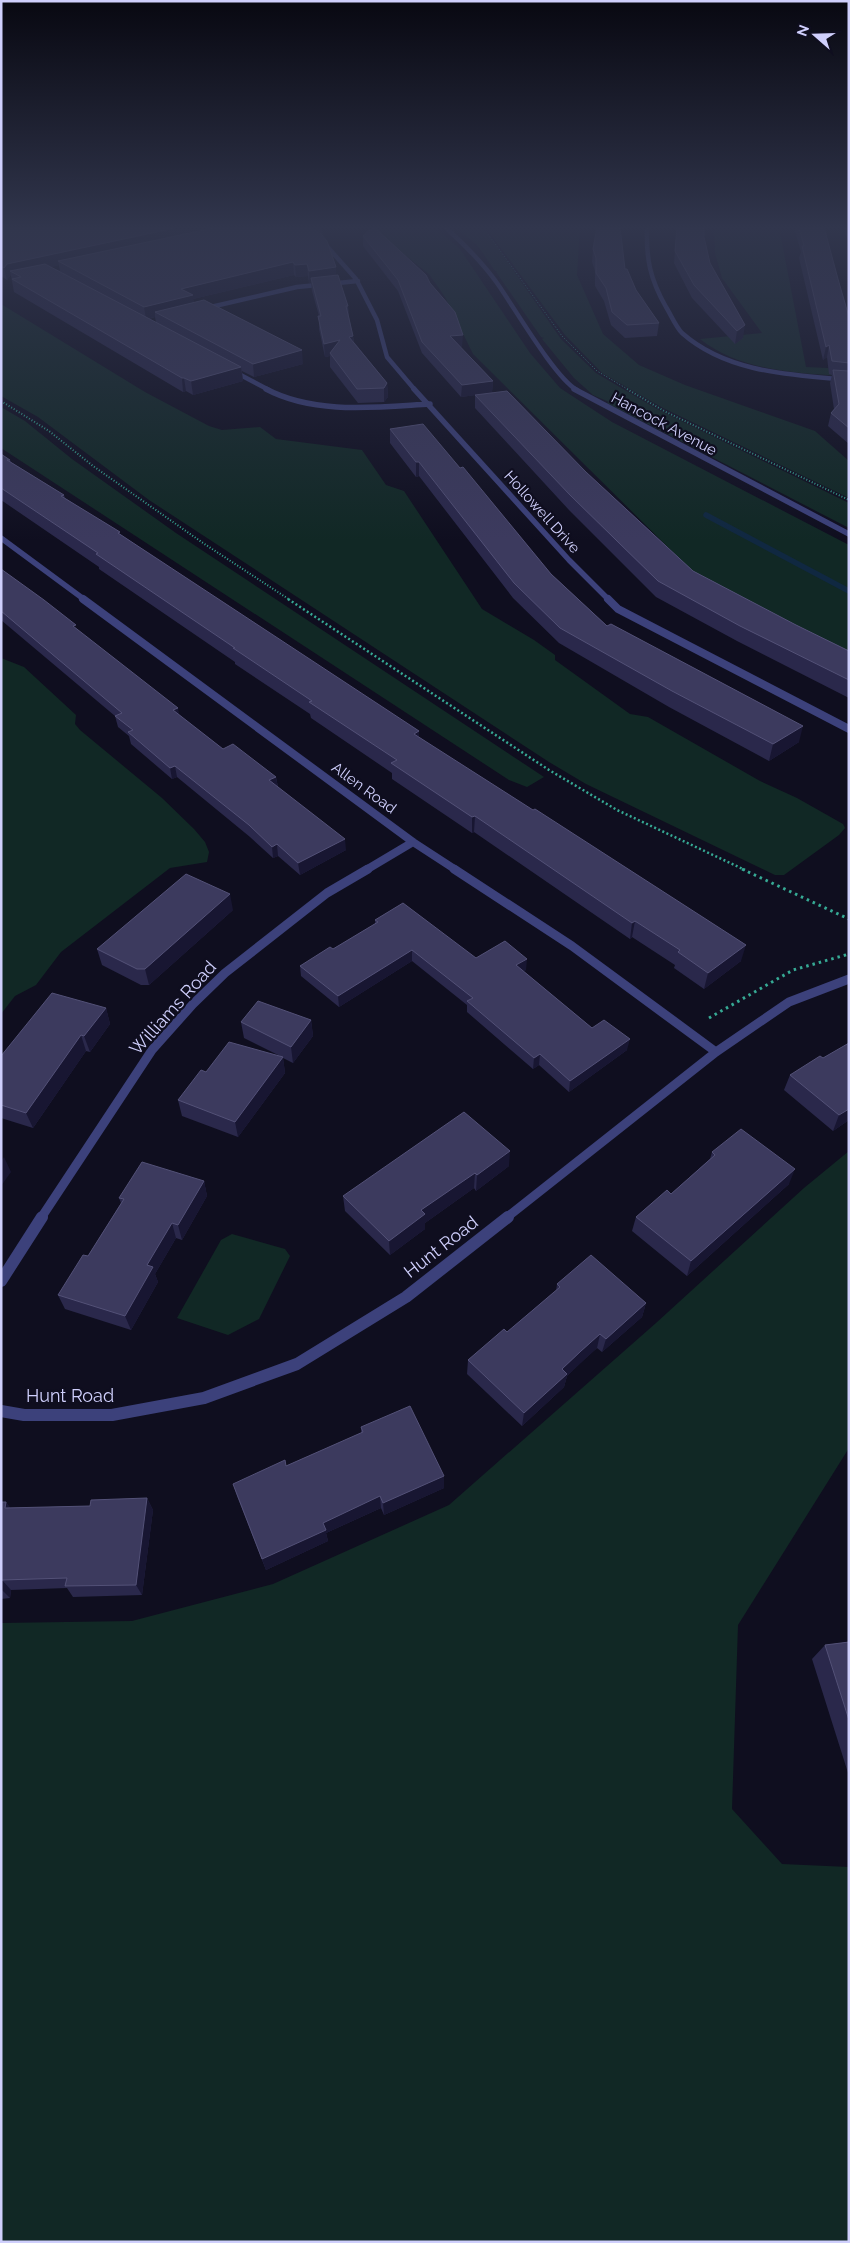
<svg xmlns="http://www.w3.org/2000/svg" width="850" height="2243" font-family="Raleway,sans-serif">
<rect width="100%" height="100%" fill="#0f0e1f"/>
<path fill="#112825" d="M369,227H435L460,249L530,353L560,388L612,422L849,545V653L698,577L473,354L445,297L429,274Z
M454,227H481L486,231L561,339L596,373L657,409L849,503V528L607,403L609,402L593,395L574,378L542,339L544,338L541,337L496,272L497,271H495L477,245Z
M485,227H580L577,275L603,334L639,365L685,385L815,431L849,461V498L663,408L602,373L565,335Z
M714,227H779L806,367L849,369V376C800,374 740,371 700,339L762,333L722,278L715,253Z
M1,304L145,392L209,426L222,430L260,427L276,439L362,450L386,485L404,491L482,609L534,640L555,655V660L630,714L648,717L760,781L797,798L843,824L845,828L839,835L784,875H775L586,784L549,762L149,500L38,417L1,396Z
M1,407L25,421L72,459L176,533L544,777L527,787L509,780L1,448Z
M1,658L24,667L76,715L75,724L80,730L162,798L194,829L205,842L209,852L207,862L170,868L61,952L36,985L15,996L1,1014Z
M849,1151V1448L738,1625L732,1809L782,1864L849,1867V2242H1V1623L132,1621L273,1584L449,1505L656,1323L804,1188Z
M232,1234L285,1249L290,1256L259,1319L228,1335L177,1318L221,1240Z"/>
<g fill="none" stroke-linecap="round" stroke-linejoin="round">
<path stroke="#102841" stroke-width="5.5" d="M706,515L849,591"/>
<path stroke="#36a994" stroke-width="1" stroke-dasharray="1 2" stroke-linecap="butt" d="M483,227L562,336L597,371L629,390"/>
<path stroke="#36a994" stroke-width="2" stroke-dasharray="1 2" stroke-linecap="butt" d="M627,389L664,411L849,500
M1,401L49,431L93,466L203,543L290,600"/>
<path stroke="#36a994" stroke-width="2.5" stroke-dasharray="2 2.5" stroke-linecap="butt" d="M288,599L549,770L617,810L745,870"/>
<path stroke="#36a994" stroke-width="3" stroke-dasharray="2.5 4" stroke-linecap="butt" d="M742,869L849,919
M709,1018L793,970L849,954"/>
<path stroke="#3c417b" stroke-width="4.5" d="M298,227L324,243L356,279L377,320L387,357L415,390
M445,227C464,244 482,262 497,283C514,307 555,378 577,390
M647,227C646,259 650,279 666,307C671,315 676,327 682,333C727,373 792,375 849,380
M846,227L849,237
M202,309L297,287L358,281
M231,370L269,390"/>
<path stroke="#3c417b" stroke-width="5.5" d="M266,389C315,415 377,407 430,404
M414,389L569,560L609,600
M574,389L849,534
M1,538L85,600"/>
<path stroke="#3c417b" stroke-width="8" d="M83,599L413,842L456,870
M608,599L618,609L849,729
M366,870L413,842"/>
<path stroke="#3c417b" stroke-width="9" d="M454,869L572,946L716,1052
M41,1218L152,1050L193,1004L225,973L327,893L368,869
M506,1218L716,1052L789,1002L849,979"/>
<path stroke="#3c417b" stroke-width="12" d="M1,1281L42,1217
M1,1411L24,1415H112L204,1398L297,1364L406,1297L508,1217"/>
</g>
<path fill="#2a284b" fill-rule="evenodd" d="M1,227H322L323,236L336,275L348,306L349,316L353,336L354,342L387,383L388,397L384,402L358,403L330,367V356L325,357L319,329V316L312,291L311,283H309L308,276L296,277L294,275L193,299L194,303L303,364L254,377L242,371L243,381L193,395L186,391L183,392L14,292L11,276H10L7,280L1,276ZM59,265L60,271L51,267ZM155,317L156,322L149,319Z
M677,227H704V237L710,263L743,338L735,344L692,298L674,263Z
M794,227H824L838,279L849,317V444L828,426L831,413L834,409L830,383L832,375L829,374L827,357L823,360L799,258L801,252Z
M363,236L430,283L462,347H460L493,381L492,392L586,472L693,571L796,625L849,651V698L737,641L656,597L569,510L475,408V395L461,397L422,353L398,291L363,246Z
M593,249L625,269L636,290L659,323L657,336L625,338L611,325L604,301L595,286V271L592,262Z
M390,429L551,574L607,626L799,742L769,761L669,707L559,643L513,598L419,476L416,477L390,443Z
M1,454L10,460L11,462L64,495L65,498L120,534L419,737L741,961L704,989L674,968L675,965L632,937L630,939L474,832L472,833L392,779V773L311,718L310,714L235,664V662L99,569V567L1,500Z
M1,569L76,629L179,715L223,749L276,777L278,787L346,850L300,875L278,856L273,858L250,837L177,777L172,779L131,744L129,736L118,727L115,716L1,620Z
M233,910L149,985H141L102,965L97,949Z
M375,920L476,958L526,970L523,971L592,1028L627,1050L569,1092L539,1065L533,1069L467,1012V1005L412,961L339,1007L301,976L300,966L333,949L375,924Z
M106,1008L110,1024L90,1052L86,1051L33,1128L1,1118V1056Z
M311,1020L313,1036L293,1063L283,1058L285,1073L238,1137L182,1116L178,1100L206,1072L280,1056L244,1038L241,1022Z
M823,1058L849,1120L833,1131L784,1090L790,1075Z
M712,1152L789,1184L687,1276L632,1231L636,1217L671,1194L710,1159Z
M509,1166L476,1191L474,1188L425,1223V1229L390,1255L345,1211L343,1196Z
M204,1181L207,1196L182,1240L176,1238L155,1274L158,1282L131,1330L65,1309L58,1295L88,1256L121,1203L119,1198Z
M557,1284L646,1303L642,1317L602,1352L597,1348L578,1365L567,1376L564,1387L522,1426L467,1374L468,1360L507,1332L533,1310L556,1291Z
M361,1427L444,1488L384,1515L381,1508L326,1533L328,1541L266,1570L237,1496L233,1484L286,1466L361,1433Z
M147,1498L153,1510L142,1595L73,1597L67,1588L11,1590L10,1598L1,1599V1502H6L10,1508L90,1506Z
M849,1642V1776L812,1659L825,1645Z"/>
<path fill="#181632" d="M180,227H235L58,261L59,265L16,275L10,271L11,276H10L7,280L4,268L7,264Z
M293,262L294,275L193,299L195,307L155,312V317L146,319L144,307L181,289Z
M307,264L308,276L296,277L295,265Z
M336,267V280L311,278V283H309V271Z
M745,325L743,338L735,344L737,331Z
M463,335L462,347L450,348V336Z
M353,336L354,349L349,337Z
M340,340L330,353V356L325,357L324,344Z
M829,345L827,357L823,360L826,347Z
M302,350L303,364L254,377L253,364Z
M241,367L243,381L193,395L191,381Z
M182,378H184L186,391L183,392Z
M493,381L492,393L461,397L462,385Z
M387,383L388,397L384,402V388Z
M416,462H419V476L416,477Z
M178,708L180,719L173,710Z
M803,726L799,742L769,761L773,744Z
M419,731V747L414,734Z
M175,766L177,777L172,779L170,768Z
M276,777L278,788L269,780Z
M475,816L474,832L472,833V817Z
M345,839L346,850L300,875L298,863Z
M277,844L278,856L273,858L272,847Z
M230,894L233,910L149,985L145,969Z
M635,921L632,937L630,939L632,923Z
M746,945L741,961L704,989L708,973Z
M412,950V961L339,1007L338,996Z
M527,959L526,970L515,976L516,965Z
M106,1008L110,1024L90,1052L84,1036Z
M311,1020L313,1036L293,1063L291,1047Z
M81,1035L86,1051L33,1128L26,1113Z
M630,1039L627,1050L569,1092L570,1081Z
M540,1054L539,1065L533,1069L534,1058Z
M283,1057L285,1073L238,1137L235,1122Z
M849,1109V1120L833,1131L839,1115Z
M510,1151L509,1166L476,1191L477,1175Z
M4,1157L11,1172L1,1186V1161Z
M795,1169L789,1184L687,1276L691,1261Z
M475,1173L474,1188L425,1223V1229L390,1255L389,1241L421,1210Z
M204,1181L207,1196L182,1240L178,1225Z
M172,1223L176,1238L155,1274L158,1282L131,1330L125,1316L147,1265Z
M646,1303L642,1317L602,1352L606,1339Z
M600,1334L597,1348L567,1376L564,1387L522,1426L524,1413L562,1369Z
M444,1476V1488L384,1515L383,1503Z
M380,1496L381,1508L326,1533L328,1541L266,1570L262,1559L323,1523Z
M147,1498L153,1510L142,1595L136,1585Z
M6,1502L14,1513L5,1508Z
M2,1580L11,1590L10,1598L1,1589Z"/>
<path fill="#3c3a5e" stroke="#535177" d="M1,227H180L7,264L4,268L1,266Z
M218,227H309L321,234L327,241L336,267L309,271L307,264L295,265L293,262L181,289L193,295L144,307L58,261Z
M373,227H374L426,275L430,283L455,312L463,335L450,336L493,381L462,385L422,342L398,280L363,236Z
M597,227H620L625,269H627L636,290L659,323L627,325L612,312L606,288L596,273V258L593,249Z
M677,227H704V237L710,263L745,325L737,331L694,285L675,251Z
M799,227H824L838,279L849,317V363L832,361L829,345L826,347L802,246H804Z
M45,264L241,367L191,381L184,378H182L12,279L21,277L10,271Z
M338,275L348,306H346L353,336L349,337L387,383L384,388L357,389L330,353L340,340L324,344L318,316H321L311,278Z
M204,300L302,350L253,364L155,312Z
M833,370L849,371V428L831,413L839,404Z
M507,391L586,472L693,571L796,625L849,651V680L740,626L658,581L570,495L475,395Z
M423,424L460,468L463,467L551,574L607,626L611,624L803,726L773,744L672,691L560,628L514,583L419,462H416L390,429Z
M1,454L10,460H7L64,495L61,496L120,532L118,533L419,731L414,734L533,810L535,809L746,945L708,973L678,952L680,950L635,921L632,923L475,816L472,817L391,763L397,760L309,702L312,701L233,648H235L96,554L98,553L1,488Z
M1,569L44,600L76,625L73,626L178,708L173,710L223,749L233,744L276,777L269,780L345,839L298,863L277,844L272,847L249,825L175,766L170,768L128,732L133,730L115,716L122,713L1,611Z
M186,874L230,894L145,969H137L97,949Z
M403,903L476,958L505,941L527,959L516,965L592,1028L604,1020L630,1039L570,1081L540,1054L534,1058L467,1001L473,998L412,950L338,996L300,966L330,947L333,949L378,922L375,920Z
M52,993L106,1008L84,1036L81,1035L26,1113L1,1105V1056Z
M258,1001L311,1020L291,1047L241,1022Z
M229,1042L283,1057L235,1122L178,1100L201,1070L206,1072Z
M849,1043V1109L839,1115L790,1075L820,1056L823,1058Z
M464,1112L510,1151L477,1175L475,1173L421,1210L425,1214L389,1241L343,1196Z
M741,1129L795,1169L691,1261L636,1217L667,1190L671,1194L715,1155L712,1152Z
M142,1162L204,1181L178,1225L172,1223L147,1265L153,1267L125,1316L58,1295L83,1255L88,1256L124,1199L119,1198Z
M591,1255L646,1303L606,1339L600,1334L581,1351L562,1369L567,1374L524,1413L468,1360L504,1329L507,1332L533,1310L560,1287L557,1284Z
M410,1406L444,1476L383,1503L380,1496L323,1523L326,1530L262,1559L233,1484L285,1460L286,1466L363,1432L361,1427Z
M147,1498L136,1585L65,1586L67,1578L2,1580L1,1583V1502H6L5,1508L90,1506L91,1500Z
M849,1642V1720L825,1645Z"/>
<linearGradient id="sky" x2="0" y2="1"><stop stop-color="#080811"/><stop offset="0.42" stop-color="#31364d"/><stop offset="1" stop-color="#31364d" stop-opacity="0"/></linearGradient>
<rect width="850" height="541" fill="url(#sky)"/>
<g text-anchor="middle" stroke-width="4.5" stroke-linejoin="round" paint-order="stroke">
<g font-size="15" fill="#cfcffc" stroke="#0f0e1f">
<text transform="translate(664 424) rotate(28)" y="5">Hancock Avenue</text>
<text transform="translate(542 512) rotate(48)" y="5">Hollowell Drive</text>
<text transform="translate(364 788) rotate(36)" y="5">Allen Road</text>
</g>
<g font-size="18" fill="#cfcffc" stroke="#0f0e1f">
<text transform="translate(173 1008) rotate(-48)" y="6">Williams Road</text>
<text transform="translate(441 1247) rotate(-38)" y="6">Hunt Road</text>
<text x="70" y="1402">Hunt Road</text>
</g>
</g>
<rect width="850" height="2243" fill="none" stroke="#cfcffc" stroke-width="5"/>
<g transform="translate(815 35) rotate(290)" stroke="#0f0e1f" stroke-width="4" paint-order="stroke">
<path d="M0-4L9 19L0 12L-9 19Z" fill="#cfcffc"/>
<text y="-8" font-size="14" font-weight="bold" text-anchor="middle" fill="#cfcffc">N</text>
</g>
</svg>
